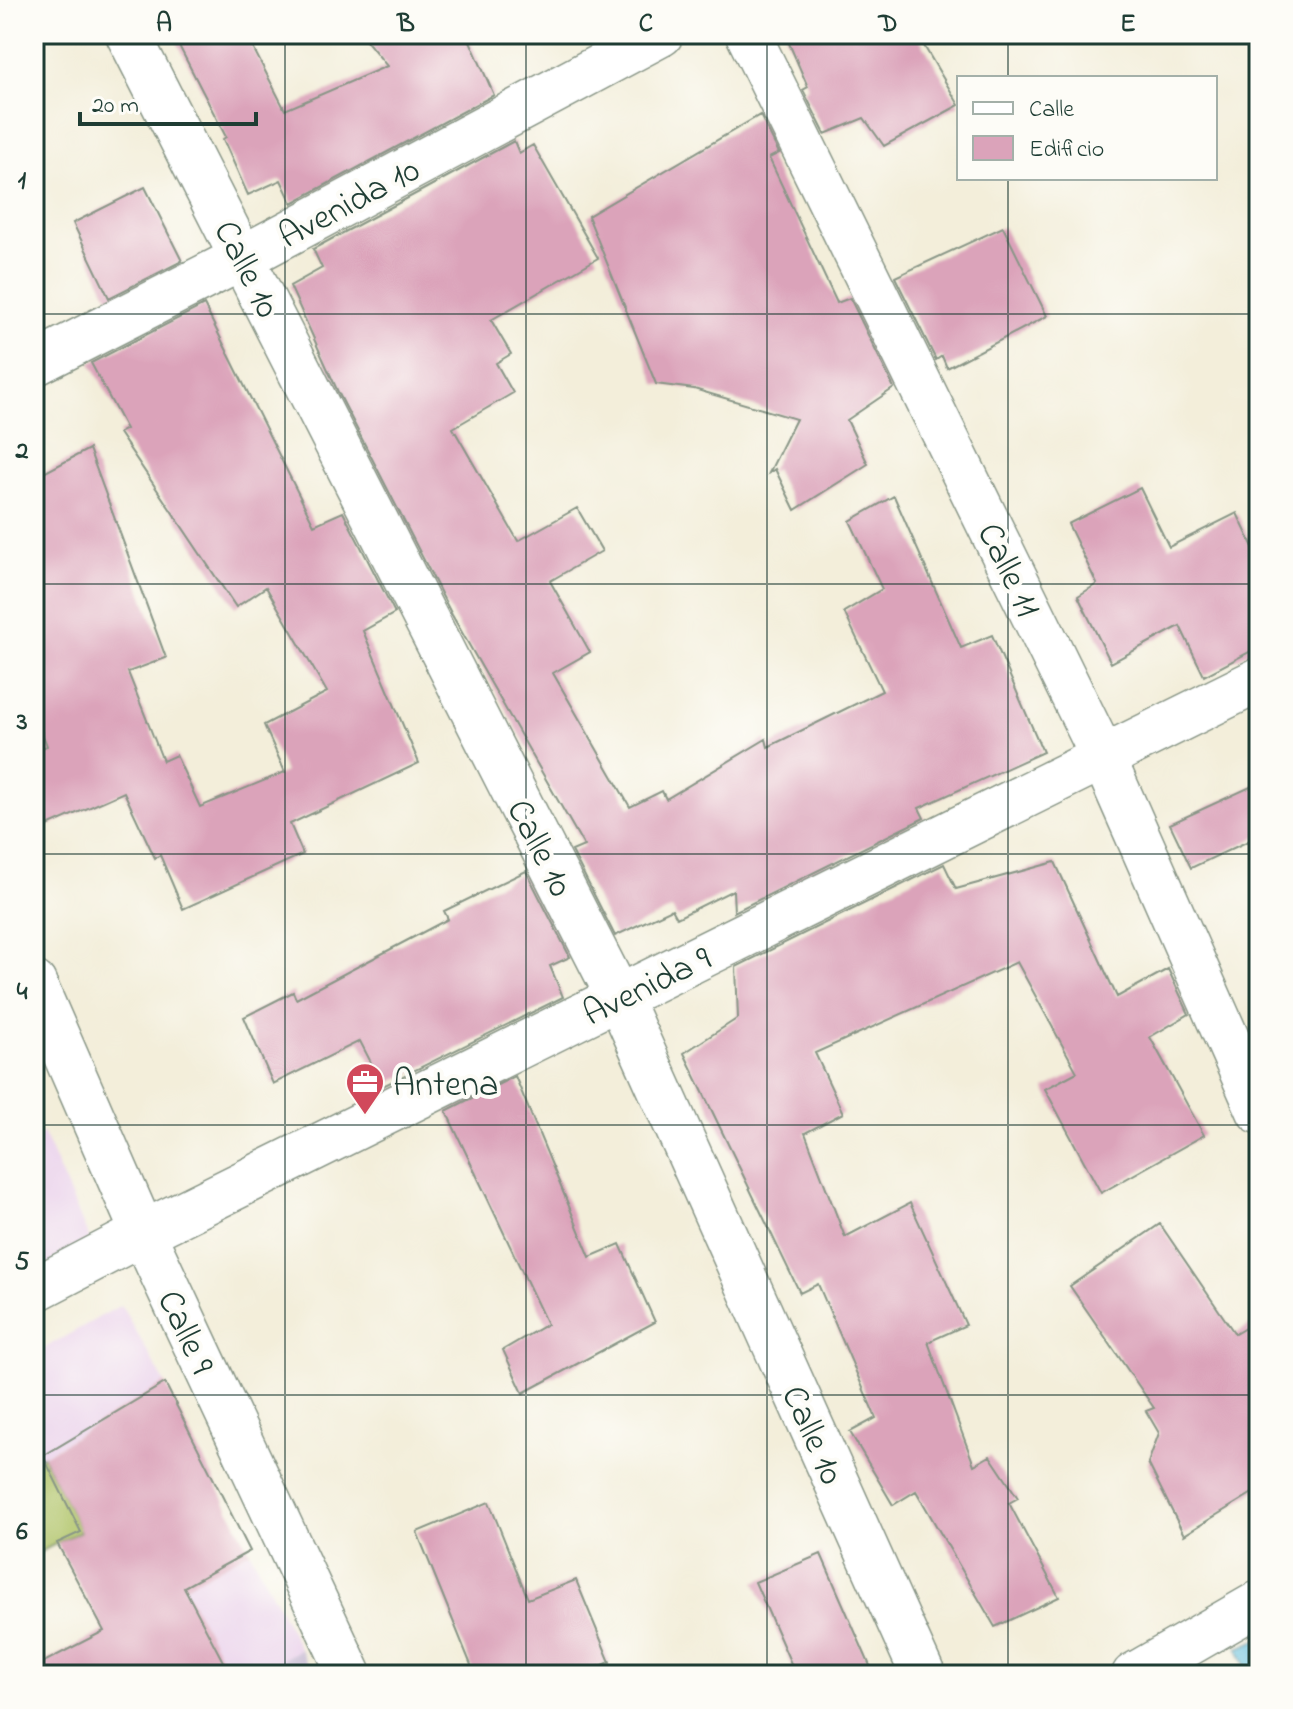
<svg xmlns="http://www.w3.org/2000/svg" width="1293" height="1709" font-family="'Indie Flower',sans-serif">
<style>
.built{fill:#ead1ec}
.industrial{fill:#cabfd6}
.green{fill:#b1c56a;stroke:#68814f;stroke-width:2}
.water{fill:#5ebddc;stroke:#3e7d88;stroke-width:2}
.building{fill:#dba3ba}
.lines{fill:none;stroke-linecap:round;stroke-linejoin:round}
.minor-casing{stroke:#899687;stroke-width:47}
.tertiary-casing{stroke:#899687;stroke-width:47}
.minor{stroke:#fff;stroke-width:44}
.tertiary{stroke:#fff;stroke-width:44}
.grid{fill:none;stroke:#1f3d34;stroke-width:2;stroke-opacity:0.55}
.labels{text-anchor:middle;stroke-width:8;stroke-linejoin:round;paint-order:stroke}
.street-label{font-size:36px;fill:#1f3d34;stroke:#fdfcf7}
.poi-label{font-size:36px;fill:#1f3d34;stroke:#fdfcf7;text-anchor:start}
.neatline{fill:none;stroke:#1f3d34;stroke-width:3}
.grid-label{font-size:26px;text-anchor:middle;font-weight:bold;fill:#1f3d34}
</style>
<rect width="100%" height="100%" fill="#fdfcf7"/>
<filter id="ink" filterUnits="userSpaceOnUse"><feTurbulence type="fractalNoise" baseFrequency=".0125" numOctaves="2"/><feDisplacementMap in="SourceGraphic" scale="16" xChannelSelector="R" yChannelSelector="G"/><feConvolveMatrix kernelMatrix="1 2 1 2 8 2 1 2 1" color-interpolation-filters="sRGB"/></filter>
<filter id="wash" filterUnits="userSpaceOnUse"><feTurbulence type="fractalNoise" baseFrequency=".006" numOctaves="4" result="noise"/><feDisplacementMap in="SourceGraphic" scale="32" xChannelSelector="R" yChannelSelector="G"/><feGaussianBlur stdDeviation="1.8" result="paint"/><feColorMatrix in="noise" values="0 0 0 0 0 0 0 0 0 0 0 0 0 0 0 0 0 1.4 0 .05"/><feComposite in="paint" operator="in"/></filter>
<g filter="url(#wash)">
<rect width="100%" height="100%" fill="#f3eeda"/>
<!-- built -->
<path class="built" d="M43,1133L92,1245L34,1272V1137Z
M121,1305L165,1383L34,1461V1354Z
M250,1551L300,1649L259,1675H230L184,1587Z"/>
<!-- industrial -->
<path class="industrial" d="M300,1649L313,1675H256Z"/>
<!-- green -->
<path class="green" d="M43,1456L81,1531L34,1555V1461Z"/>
<!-- water -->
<path class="water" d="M1259,1639V1675H1249L1238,1648Z"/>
<g id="blocks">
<!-- building -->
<path class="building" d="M173,34H246L285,110L387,66L361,34H467L494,95L292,203L281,180L248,195L223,139L226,137Z
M785,34H917L959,105L884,146L864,118L825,134L803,90L808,87Z
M760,115L779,153L769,158L837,303L850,298L894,388L847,420L868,464L795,510L775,469L769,473L796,419L694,389L656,384L588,216Z
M514,141L519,153L533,145L598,258L491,320L511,354L496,363L513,393L453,428L518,541L577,508L602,551L550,581L590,652L553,673L630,807L662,791L666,799L766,739L768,747L882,691L844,612L882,589L850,521L894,496L961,648L992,635L1043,752L919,808L924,818L734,912L733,890L677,918L672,909L615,936L572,851L584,846L452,615L338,392L290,286L322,268L313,249Z
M145,187L182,261L109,298L73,223Z
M1003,227L1047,316L947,368L942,356L936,360L895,277Z
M204,305L314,525L343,512L395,613L363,631L419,763L290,824L303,854L183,909L160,855L155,858L124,792L34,832V751L47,746L34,711V478L89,449L166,658L128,672L163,761L176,755L200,807L285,772L264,725L327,692L266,587L236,607L119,433L126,429L91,363Z
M1140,488L1169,547L1237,513L1259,560V647L1204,676L1180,626L1111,663L1078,596L1097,584L1068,524Z
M1259,783V836L1191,868L1170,824Z
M1055,862L1117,997L1168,969L1189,1014L1150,1037L1204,1135L1101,1193L1045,1089L1077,1072L1017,962L815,1053L843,1113L805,1133L845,1237L910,1203L966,1325L928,1342L974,1465L990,1456L1018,1498L1009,1503L1059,1597L995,1627L916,1491L893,1505L850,1432L876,1418L818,1284L800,1293L684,1053L738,1018L736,967L944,864L956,889Z
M526,871L570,957L550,966L563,997L383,1086L360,1041L273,1084L244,1017L293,992L296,999L448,919L444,911Z
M515,1076L590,1257L620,1244L655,1322L523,1393L503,1350L547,1324L446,1111Z
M1160,1224L1235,1334L1259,1320V1489L1184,1535L1148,1463L1159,1433L1146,1411L1154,1408L1070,1286Z
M165,1383L250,1551L184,1587L230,1675H34V1667L104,1631L57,1543L81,1532L43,1456Z
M489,1502L528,1599L576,1580L610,1662L579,1675H475L417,1532Z
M821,1554L874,1675H796L755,1582Z"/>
</g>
</g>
<g filter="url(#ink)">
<use href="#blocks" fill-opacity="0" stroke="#899687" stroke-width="2"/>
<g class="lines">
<!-- minor casing -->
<g class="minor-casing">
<path id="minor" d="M128,34L619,998L923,1675
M748,34L1103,757L1259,1111
M34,364L244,257L661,34
M143,1233L1259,680
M1134,1675L1259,1603"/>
</g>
<!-- tertiary casing -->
<g class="tertiary-casing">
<path id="tertiary" d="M34,983L143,1233L350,1675
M34,1290L143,1233"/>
</g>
<!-- minor -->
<use href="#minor" class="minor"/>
<!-- tertiary -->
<use href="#tertiary" class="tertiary"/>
</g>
</g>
<!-- grid -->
<path class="grid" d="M285,34V1675M526,34V1675M767,34V1675M1008,34V78M1008,178V1675M34,314H1259M34,584H1259M34,854H1259M34,1125H1259M34,1395H1259"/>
<!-- icons -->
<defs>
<g id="office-pin" transform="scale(2)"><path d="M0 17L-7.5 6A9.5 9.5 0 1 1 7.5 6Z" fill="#d1495b" stroke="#fdfcf7"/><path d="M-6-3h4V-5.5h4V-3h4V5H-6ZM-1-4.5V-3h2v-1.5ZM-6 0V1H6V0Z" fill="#fff"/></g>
</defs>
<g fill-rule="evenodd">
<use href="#office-pin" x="365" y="1082"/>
</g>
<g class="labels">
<!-- street labels -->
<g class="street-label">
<text transform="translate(348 201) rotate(-28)" y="13">Avenida 10</text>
<text transform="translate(249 268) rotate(63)" y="13">Calle 10</text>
<text transform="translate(1011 569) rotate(64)" y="13">Calle 11</text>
<text transform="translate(542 847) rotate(63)" y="13">Calle 10</text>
<text transform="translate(646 984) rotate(-26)" y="13">Avenida 9</text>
<text transform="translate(188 1331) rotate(65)" y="13">Calle 9</text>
<text transform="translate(815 1434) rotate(66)" y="13">Calle 10</text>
</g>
<!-- poi labels -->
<g class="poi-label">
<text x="393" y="1095">Antena</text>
</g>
</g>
<!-- margin -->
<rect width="1293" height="1709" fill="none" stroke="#fdfcf7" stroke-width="88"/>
<!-- legend -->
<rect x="957" y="76" width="260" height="104" fill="#fdfcf7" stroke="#a4b0a9" stroke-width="2"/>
<rect x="973" y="102" width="40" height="12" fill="#ffffff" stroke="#a4b0a9" stroke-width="2"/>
<text x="1029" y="116" font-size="24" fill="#1f3d34">Calle</text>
<rect x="973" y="136" width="40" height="24" fill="#dba3ba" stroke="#a4b0a9" stroke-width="2"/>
<text x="1029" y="156" font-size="24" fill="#1f3d34">Edificio</text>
<!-- scale -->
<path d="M80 112v12h176v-12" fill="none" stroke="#1f3d34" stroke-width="4"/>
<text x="92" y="112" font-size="24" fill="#1f3d34" stroke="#fdfcf7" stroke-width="6" paint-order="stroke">20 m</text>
<rect x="44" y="44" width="1205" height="1621" class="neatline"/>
<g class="grid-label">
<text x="164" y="31">A</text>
<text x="406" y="31">B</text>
<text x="646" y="31">C</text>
<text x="888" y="31">D</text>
<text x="1128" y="31">E</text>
<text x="22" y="188">1</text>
<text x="22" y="458">2</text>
<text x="22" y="729">3</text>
<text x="22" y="999">4</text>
<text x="22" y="1269">5</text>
<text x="22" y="1539">6</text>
</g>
</svg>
